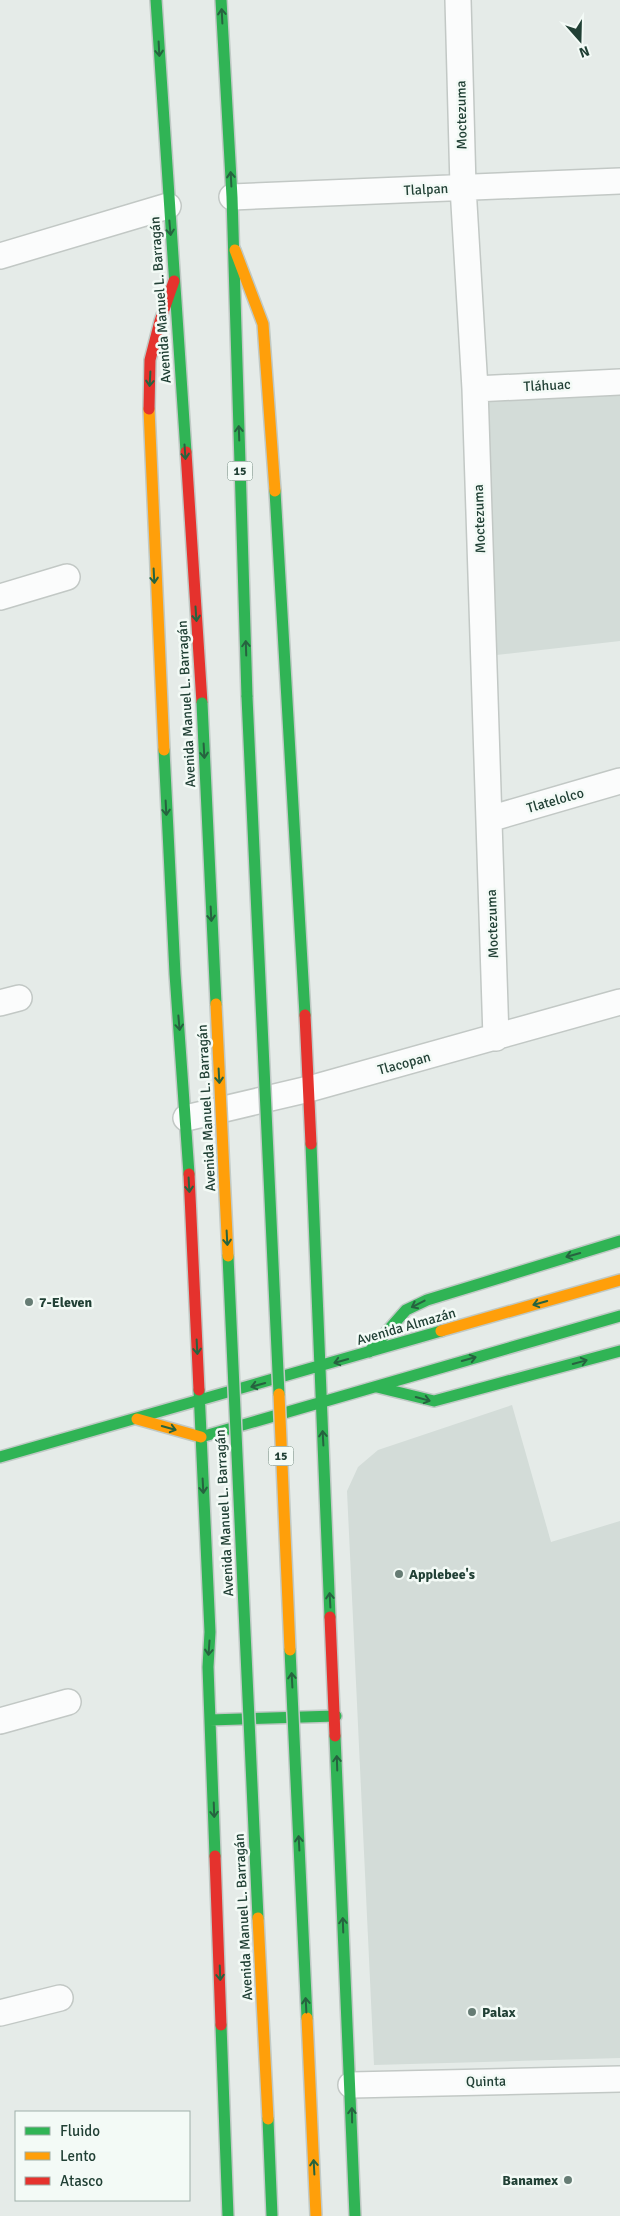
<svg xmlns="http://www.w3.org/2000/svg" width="620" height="2216" font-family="Signika,sans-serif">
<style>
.built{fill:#d3dcd8}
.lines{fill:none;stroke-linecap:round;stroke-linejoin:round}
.street-casing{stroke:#c2c8c5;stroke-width:28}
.fast-casing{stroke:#c0c9c5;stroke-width:14}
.slow-casing{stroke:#c0c9c5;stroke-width:14}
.jam-casing{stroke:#c0c9c5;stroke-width:14}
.street{stroke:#fbfcfc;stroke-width:25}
.fast{stroke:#30b455;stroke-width:11}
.slow{stroke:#ff9f0a;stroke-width:11}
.jam{stroke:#e5322d;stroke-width:11}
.fast-bridge-casing{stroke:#c1cac7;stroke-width:14;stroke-linecap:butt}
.slow-bridge-casing{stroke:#c1cac7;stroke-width:14;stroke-linecap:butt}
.fast-bridge{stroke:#30b455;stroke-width:11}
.slow-bridge{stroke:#ff9f0a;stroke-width:11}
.oneway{stroke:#26633f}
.poi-dot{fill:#667c74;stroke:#f3faf6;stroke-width:2}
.labels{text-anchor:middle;stroke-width:5;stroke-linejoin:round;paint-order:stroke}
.shield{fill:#f3faf6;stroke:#60786f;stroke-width:1}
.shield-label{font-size:12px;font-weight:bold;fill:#214035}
.street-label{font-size:14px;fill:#214035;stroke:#f3faf6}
.poi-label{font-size:14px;font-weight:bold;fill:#214035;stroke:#f3faf6;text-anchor:start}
</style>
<rect width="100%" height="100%" fill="#e5ebe8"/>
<!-- built -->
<path class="built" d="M620,387V641L487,656L482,397Z
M512,1405L551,1542L620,1521V2058L374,2065L347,1491L358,1467L378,1450Z"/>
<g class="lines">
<!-- street casing -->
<g class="street-casing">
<path id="street" d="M458,0L463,187L475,389L496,1038
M232,197L620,181
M0,256L168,206
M475,389L620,382
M0,597L67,577
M489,819L620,781
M0,1003L19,998
M186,1118L309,1089L620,1002
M0,1721L68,1702
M0,2013L60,1998
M351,2085L620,2079"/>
</g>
<!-- fast casing -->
<g class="fast-casing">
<path id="fast" d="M156,0L186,452
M221,0L232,197L247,697
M275,491L305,1015
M164,750L175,974L189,1174
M311,1144L330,1617
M369,1352L406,1310L427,1300L620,1241
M377,1387L434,1401L620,1351
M199,1390L210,1632L208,1667L215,1856
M201,1437L620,1316
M0,1457L441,1331
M210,1720L336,1716
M335,1736L355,2216
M221,2025L228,2216"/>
</g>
<!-- slow casing -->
<g class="slow-casing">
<path id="slow" d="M235,250L263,324L275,491
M149,409L164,750
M441,1331L620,1280
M137,1419L201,1437"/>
</g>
<!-- jam casing -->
<g class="jam-casing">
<path id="jam" d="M149,409L150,360L160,321L174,281
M186,452L202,703
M305,1015L311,1144
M189,1174L199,1390
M330,1617L335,1736
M215,1856L221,2025"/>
</g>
<!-- street -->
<use href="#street" class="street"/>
<!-- fast -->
<use href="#fast" class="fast"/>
<!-- slow -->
<use href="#slow" class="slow"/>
<!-- jam -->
<use href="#jam" class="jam"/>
<!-- fast-bridge casing -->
<g class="fast-bridge-casing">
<path id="fast-bridge" d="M247,697L279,1394
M202,703L216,1004
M228,1256L258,1918
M290,1650L307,2018
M268,2119L272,2216"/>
</g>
<!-- slow-bridge casing -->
<g class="slow-bridge-casing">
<path id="slow-bridge" d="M216,1004L228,1256
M279,1394L290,1650
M258,1918L268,2119
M307,2018L316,2216"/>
</g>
<!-- fast-bridge -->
<use href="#fast-bridge" class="fast-bridge"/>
<!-- slow-bridge -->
<use href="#slow-bridge" class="slow-bridge"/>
</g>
<!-- one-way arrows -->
<defs><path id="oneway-shaft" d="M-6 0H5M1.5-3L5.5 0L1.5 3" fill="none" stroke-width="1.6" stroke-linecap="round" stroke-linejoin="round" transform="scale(1.25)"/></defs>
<g class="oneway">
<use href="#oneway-shaft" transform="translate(222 16) rotate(-93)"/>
<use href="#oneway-shaft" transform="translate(159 49) rotate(87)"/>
<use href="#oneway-shaft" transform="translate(231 179) rotate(-93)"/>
<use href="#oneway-shaft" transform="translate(170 228) rotate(85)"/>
<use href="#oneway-shaft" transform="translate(150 379) rotate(93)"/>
<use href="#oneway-shaft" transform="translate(239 433) rotate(-92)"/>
<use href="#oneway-shaft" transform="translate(185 452) rotate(86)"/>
<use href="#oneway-shaft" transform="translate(154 576) rotate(87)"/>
<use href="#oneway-shaft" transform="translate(196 614) rotate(86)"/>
<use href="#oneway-shaft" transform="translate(246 648) rotate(-92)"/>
<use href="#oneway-shaft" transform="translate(204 751) rotate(87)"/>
<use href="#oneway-shaft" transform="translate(166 808) rotate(87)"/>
<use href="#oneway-shaft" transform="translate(211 914) rotate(87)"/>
<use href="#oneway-shaft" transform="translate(179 1023) rotate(85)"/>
<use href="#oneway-shaft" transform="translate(219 1076) rotate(87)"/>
<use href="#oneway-shaft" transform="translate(189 1185) rotate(87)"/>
<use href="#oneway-shaft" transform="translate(227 1238) rotate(87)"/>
<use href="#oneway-shaft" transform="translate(573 1255) rotate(164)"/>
<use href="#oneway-shaft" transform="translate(540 1303) rotate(164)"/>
<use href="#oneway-shaft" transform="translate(418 1304) rotate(153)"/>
<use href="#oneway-shaft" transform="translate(197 1347) rotate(87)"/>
<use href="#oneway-shaft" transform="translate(469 1359) rotate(-16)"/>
<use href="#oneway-shaft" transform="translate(341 1361) rotate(164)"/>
<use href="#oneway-shaft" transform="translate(580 1362) rotate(-15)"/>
<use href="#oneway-shaft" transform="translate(258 1385) rotate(164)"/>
<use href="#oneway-shaft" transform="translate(423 1399) rotate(15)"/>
<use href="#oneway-shaft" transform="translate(169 1428) rotate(16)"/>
<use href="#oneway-shaft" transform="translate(323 1438) rotate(-93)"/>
<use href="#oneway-shaft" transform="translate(203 1486) rotate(87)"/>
<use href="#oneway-shaft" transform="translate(330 1600) rotate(-93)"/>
<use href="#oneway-shaft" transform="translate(209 1648) rotate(94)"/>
<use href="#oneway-shaft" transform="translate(292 1680) rotate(-93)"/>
<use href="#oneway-shaft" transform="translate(337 1763) rotate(-92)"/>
<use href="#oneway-shaft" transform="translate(214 1810) rotate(88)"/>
<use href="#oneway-shaft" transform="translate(299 1843) rotate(-93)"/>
<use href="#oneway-shaft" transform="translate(343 1925) rotate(-92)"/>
<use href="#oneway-shaft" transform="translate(220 1973) rotate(88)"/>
<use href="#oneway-shaft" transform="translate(306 2005) rotate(-93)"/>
<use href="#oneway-shaft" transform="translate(352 2115) rotate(-91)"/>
<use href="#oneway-shaft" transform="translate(314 2167) rotate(-93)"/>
</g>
<!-- markers -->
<g class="poi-dot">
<circle cx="29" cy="1302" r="5"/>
<circle cx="399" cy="1574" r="5"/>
<circle cx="472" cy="2012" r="5"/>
<circle cx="568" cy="2180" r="5"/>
</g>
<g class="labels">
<!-- shield labels -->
<g class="shield">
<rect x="227.5" y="461.5" width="25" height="19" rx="4"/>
<rect x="268.5" y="1446.5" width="25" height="19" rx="4"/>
</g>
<g class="shield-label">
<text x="240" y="475">15</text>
<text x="281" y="1460">15</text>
</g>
<!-- street labels -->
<g class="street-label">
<text transform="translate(461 115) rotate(-91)" y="5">Moctezuma</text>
<text transform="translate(426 189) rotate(-3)" y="5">Tlalpan</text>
<text transform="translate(160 300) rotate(-94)" y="5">Avenida Manuel L. Barragán</text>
<text transform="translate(547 385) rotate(-3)" y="5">Tláhuac</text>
<text transform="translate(479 519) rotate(-92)" y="5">Moctezuma</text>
<text transform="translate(186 704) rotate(-93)" y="5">Avenida Manuel L. Barragán</text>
<text transform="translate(555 800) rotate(-16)" y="5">Tlatelolco</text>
<text transform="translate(492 924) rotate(-92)" y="5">Moctezuma</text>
<text transform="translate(404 1063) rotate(-15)" y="5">Tlacopan</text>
<text transform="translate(206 1108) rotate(-93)" y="5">Avenida Manuel L. Barragán</text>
<text transform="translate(406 1326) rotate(-16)" y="5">Avenida Almazán</text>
<text transform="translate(224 1513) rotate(-93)" y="5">Avenida Manuel L. Barragán</text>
<text transform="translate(243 1917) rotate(-93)" y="5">Avenida Manuel L. Barragán</text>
<text transform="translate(486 2081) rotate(-1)" y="5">Quinta</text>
</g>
<!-- poi labels -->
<g class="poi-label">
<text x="39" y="1307">7-Eleven</text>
<text x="409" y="1579">Applebee's</text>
<text x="482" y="2017">Palax</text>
<text x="558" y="2185" text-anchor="end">Banamex</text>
</g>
</g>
<!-- legend -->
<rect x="15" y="2111" width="175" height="90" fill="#f3faf6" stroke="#9fb0a9"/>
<rect x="25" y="2127" width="25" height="8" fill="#30b455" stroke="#9fb0a9"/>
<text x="60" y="2136" font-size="15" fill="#214035">Fluido</text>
<rect x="25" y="2152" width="25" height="8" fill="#ff9f0a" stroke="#9fb0a9"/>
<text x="60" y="2161" font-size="15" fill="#214035">Lento</text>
<rect x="25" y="2177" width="25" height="8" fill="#e5322d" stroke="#9fb0a9"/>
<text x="60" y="2186" font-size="15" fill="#214035">Atasco</text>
<!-- north arrow -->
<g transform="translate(580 40) rotate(160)" stroke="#f3faf6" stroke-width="4" paint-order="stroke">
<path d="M0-4L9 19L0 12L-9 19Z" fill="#214035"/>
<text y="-8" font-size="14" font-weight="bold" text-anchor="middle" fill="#214035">N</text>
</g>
</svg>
